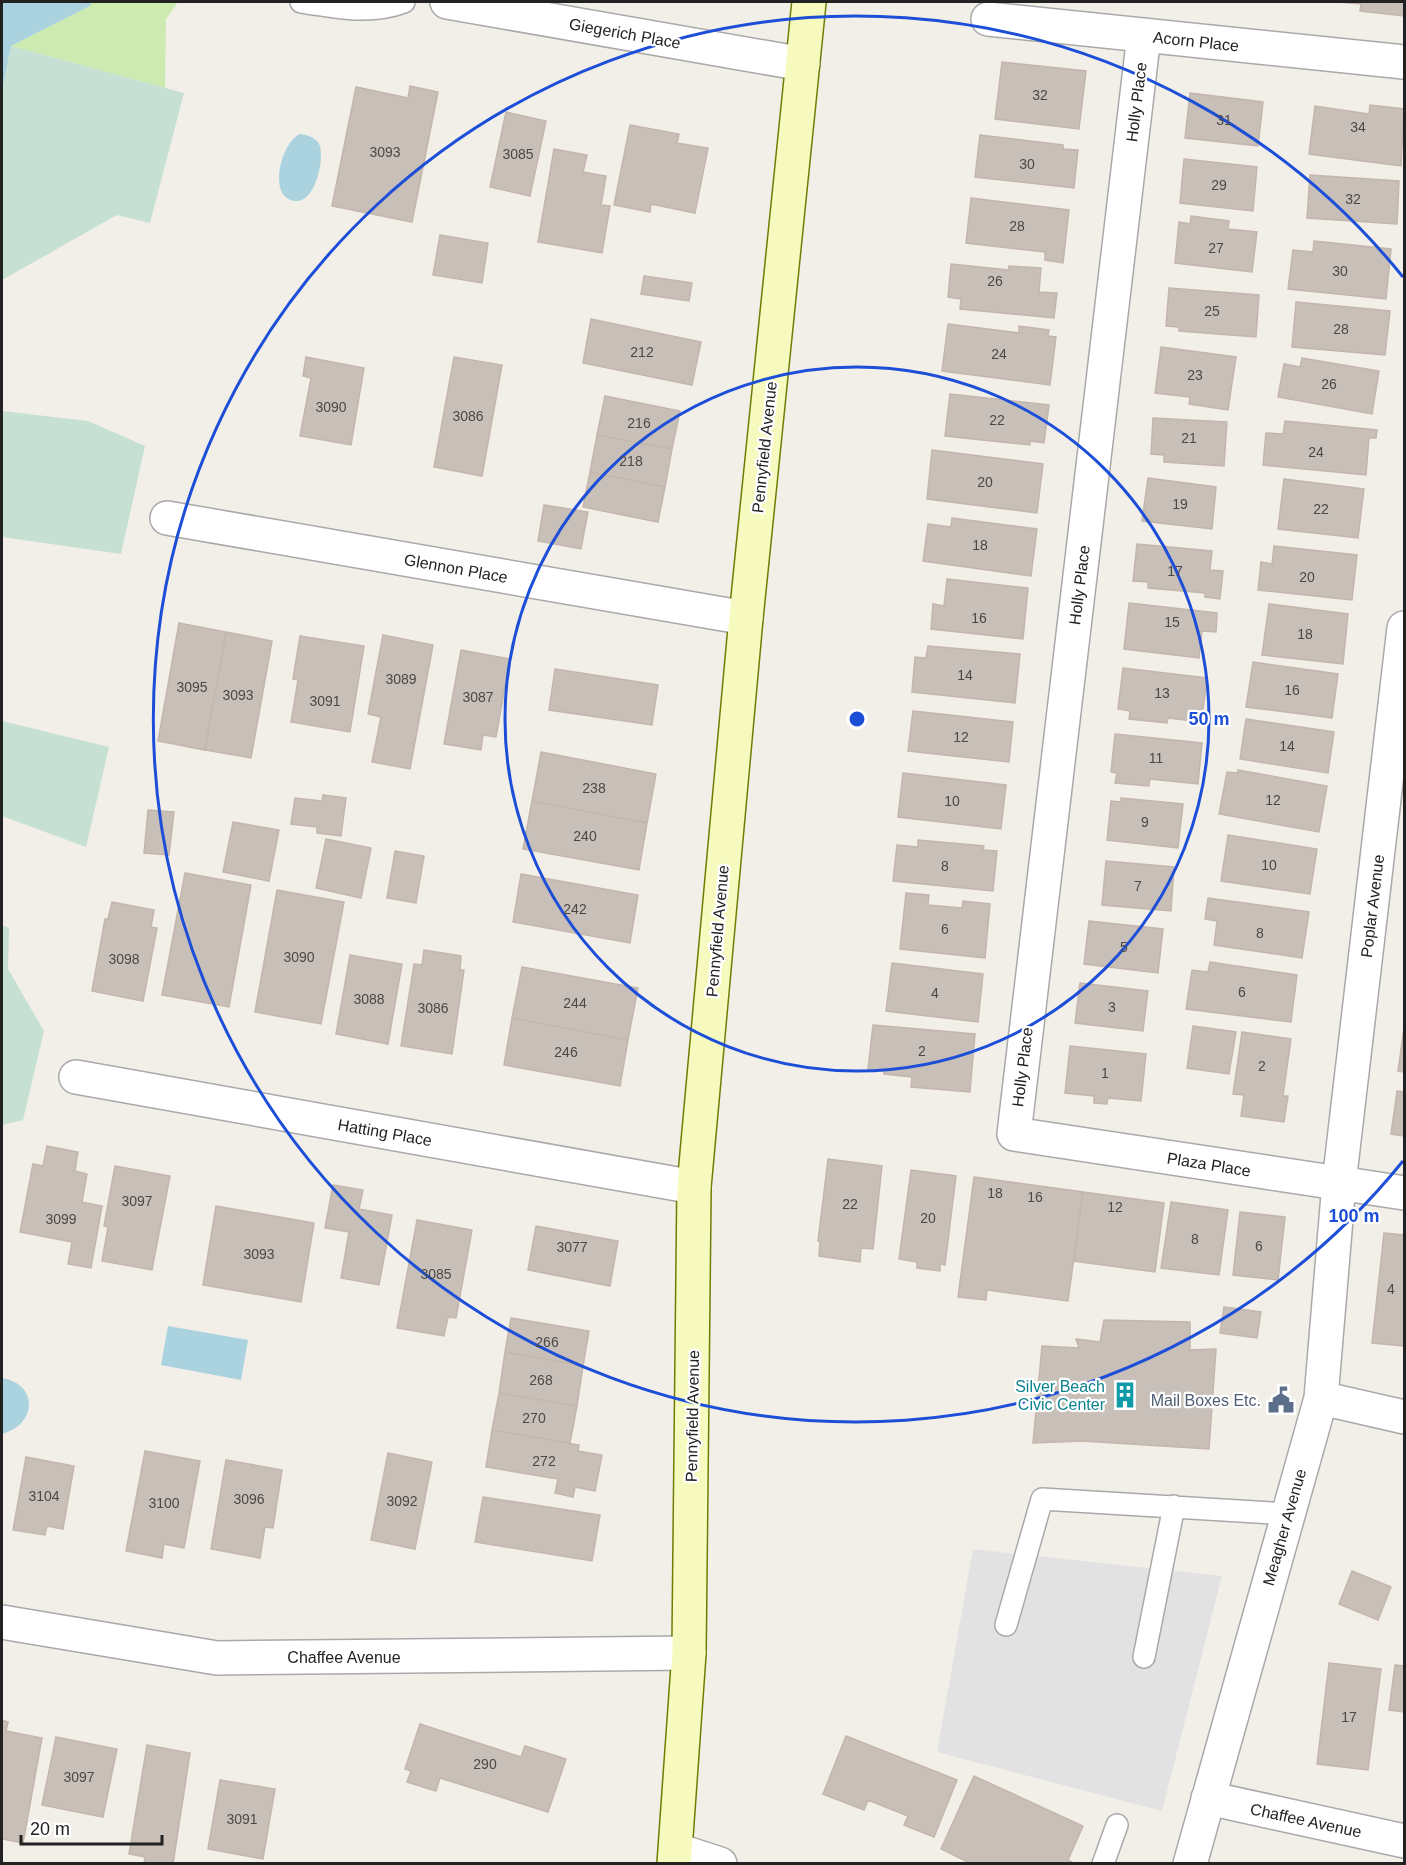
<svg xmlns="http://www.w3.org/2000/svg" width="1406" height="1865" font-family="Arial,sans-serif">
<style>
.grass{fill:#cdebb0}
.wetland{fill:#c6e0d4}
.parking{fill:#e2e2e2}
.water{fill:#aad3df}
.building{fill:#c7bfb8;stroke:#c4b6ab;stroke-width:1.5}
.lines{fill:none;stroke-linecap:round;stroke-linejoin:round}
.lane-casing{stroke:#a9a9a9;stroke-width:24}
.street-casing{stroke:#a9a9a9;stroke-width:36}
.secondary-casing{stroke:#707d05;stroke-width:36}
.lane{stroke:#fff;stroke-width:21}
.street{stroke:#fff;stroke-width:33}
.secondary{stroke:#f7fabf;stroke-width:33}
.ring{fill:none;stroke:#1d4ed8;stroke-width:3}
.labels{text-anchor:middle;stroke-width:4.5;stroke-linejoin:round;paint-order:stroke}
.number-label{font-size:14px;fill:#4b4948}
.street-label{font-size:16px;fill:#222;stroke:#fff}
.culture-label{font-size:16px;fill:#0d838f;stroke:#fff;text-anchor:end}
.service-label{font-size:16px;fill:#4e5e75;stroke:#fff;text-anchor:end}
.centre{fill:#1d4ed8;stroke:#fff;stroke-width:3}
.ring-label{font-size:18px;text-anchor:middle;font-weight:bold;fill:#1d4ed8;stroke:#fff;stroke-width:4.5;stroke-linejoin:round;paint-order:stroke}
</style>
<rect width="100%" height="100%" fill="#f2efe9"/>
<!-- grass -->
<path class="grass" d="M92,2H178L166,19L165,88L11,46L90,6Z"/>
<!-- wetland -->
<path class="wetland" d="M11,46L184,93L150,223L117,215L2,280V92Z
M2,411L88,421L145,446L121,554L2,537Z
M2,721L109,747L86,847L2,816Z
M2,925L9,928L8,969L44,1031L23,1120L2,1125Z"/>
<!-- parking -->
<path class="parking" d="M973,1549L1222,1576L1162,1811L937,1752Z"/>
<!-- water -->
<path class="water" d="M2,2H92L90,6L11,46L2,92Z
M300,134C307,135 315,137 319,144C326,157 314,215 287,198C270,187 283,141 300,134Z
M168,1326L248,1340L241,1380L161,1365Z
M2,1378C39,1384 37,1425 2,1434Z"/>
<!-- building -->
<path class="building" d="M1338,2H1404V16L1360,11L1361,4Z
M1002,62L1086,71L1079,129L995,119Z
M410,86L438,92L412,222L332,206L356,87L408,98Z
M1190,93L1263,102L1258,146L1185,138Z
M1370,105L1404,109L1401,166L1309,154L1315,106L1369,114Z
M506,112L546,121L530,196L490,187Z
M630,125L679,134L677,143L708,148L695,213L651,204L650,212L614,205Z
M980,135L1063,145V149L1078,150L1074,188L975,177Z
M554,149L587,155L583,172L606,176L601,205L610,206L602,253L538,242Z
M1184,159L1257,167L1253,211L1180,203Z
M1310,175L1399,181L1397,224L1307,218Z
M971,198L1069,210L1063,263L1045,260V252L966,243Z
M1191,216L1229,221L1228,229L1257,232L1252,272L1175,263L1179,222L1190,224Z
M440,235L488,243L482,283L433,275Z
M1314,241L1391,249L1386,299L1288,289L1293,250L1313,252Z
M951,264L1009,270V266L1041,268L1039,292L1057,293L1054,318L960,309L961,299L948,297Z
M644,276L692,283L689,301L641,294Z
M1169,288L1259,295L1256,337L1179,331V327L1166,326Z
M1296,302L1390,311L1385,355L1292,347Z
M591,319L701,342L692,385L583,363Z
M948,324L1019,333V326L1049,330L1048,336L1056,337L1050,385L942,371Z
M1161,347L1236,357L1228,410L1189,404L1190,397L1155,393Z
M306,357L364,368L351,445L300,436L311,378L303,376Z
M454,357L502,365L482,476L434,467Z
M1302,358L1379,371L1372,414L1278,397L1284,364L1300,367Z
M950,394L1049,405L1044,443L1030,441V445L945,436Z
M605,396L680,411L672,449L597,435Z
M1153,418L1227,422L1224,466L1164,462V455L1151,454Z
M1285,421L1377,430L1376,438H1369L1366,475L1263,465L1266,433L1283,434Z
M597,435L672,449L665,487L590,472Z
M932,450L1043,464L1037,513L927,499Z
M590,472L665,487L658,522L583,507Z
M1148,478L1216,487L1212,529L1142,521Z
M1284,479L1364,489L1358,538L1278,529Z
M544,505L588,512L581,549L538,541Z
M952,518L1037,529L1031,576L923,561L928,524L951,527Z
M1137,544L1212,551L1210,570L1223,571L1220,599L1205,597V593L1148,588V582L1133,581Z
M1274,546L1357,555L1352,600L1258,590L1261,562L1272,564Z
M947,579L1028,588L1023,639L931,629L933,604L944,606Z
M1129,603L1217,613L1216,632L1202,631L1199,658L1124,649Z
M1269,604L1348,614L1343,664L1262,655Z
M179,623L226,632L205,750L158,741Z
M226,632L272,641L251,758L205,750Z
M383,635L433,645L410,769L372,762L381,717L368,714Z
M300,636L364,646L350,732L291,722L298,680L293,679Z
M928,646L1020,654L1015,703L912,692L915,657L926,658Z
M461,650L510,659L496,737L483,735L481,750L444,744Z
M1253,662L1338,674L1332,718L1246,707Z
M1123,668L1207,678L1203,710L1194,709L1193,721L1168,718L1167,723L1129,719L1130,711L1118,709Z
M555,669L658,685L652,725L549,710Z
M913,711L1013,722L1009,762L908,751Z
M1246,719L1334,732L1328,773L1240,759Z
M1115,734L1202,743L1198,784L1150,779L1149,786L1115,783L1117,773L1111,772Z
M541,752L656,774L647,823L532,801Z
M1238,770L1327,786L1319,832L1219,814L1227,772L1238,773Z
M903,773L1006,785L1001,829L898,817Z
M323,795L346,798L341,836L317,833V827L291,824L295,798L322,801Z
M1121,798L1183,804L1178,848L1107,840L1111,801L1121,802Z
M532,801L647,823L639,870L523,849Z
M148,810L174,812L169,855L144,853Z
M233,822L279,830L269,881L223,872Z
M1228,835L1317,849L1310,894L1221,881Z
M326,839L371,848L361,898L316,888Z
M918,840L984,846L983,850L997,851L993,891L893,881L897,845L918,847Z
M395,851L424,856L416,903L387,898Z
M1106,861L1174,867L1171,911L1102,905Z
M185,873L251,885L229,1007L162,995Z
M521,874L638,895L630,943L513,922Z
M277,890L344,902L321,1024L255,1012Z
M906,893L929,895L928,905L962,908L963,901L990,904L985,958L900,949Z
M1208,898L1309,912L1302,958L1214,945L1217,921L1205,919Z
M112,902L154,910L151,927L157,928L143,1001L92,991L105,919H108Z
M1089,921L1163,929L1158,973L1084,964Z
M424,950L461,956L460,970H464L452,1054L401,1046L414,964L422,965Z
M350,955L402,964L388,1044L336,1034Z
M1210,962L1297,975L1291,1022L1186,1009L1192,970L1208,972Z
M892,963L983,974L978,1022L886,1011Z
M522,967L638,988L628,1040L512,1018Z
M1080,983L1148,991L1143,1031L1075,1023Z
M512,1018L628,1040L620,1086L504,1065Z
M873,1025L975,1034L970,1092L911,1087L912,1077L884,1074V1071L868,1069Z
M1193,1026L1236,1032L1229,1074L1187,1068Z
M1404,1028V1072L1398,1071Z
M1242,1032L1291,1039L1283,1096H1288L1284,1122L1241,1116L1244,1095L1233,1094Z
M1070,1046L1146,1054L1141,1101L1108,1098L1107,1104L1094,1103V1096L1065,1093Z
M1397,1091L1404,1092V1136L1391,1134Z
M47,1146L78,1152L75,1171L87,1174L82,1202L102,1206L91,1268L68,1264L72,1242L20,1232L33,1164L43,1166Z
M828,1159L882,1166L873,1249L861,1248L860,1262L819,1256L820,1242L818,1241Z
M115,1166L170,1176L152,1270L102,1261L108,1227L104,1226Z
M911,1170L956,1176L945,1265L940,1264V1271L917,1268V1262L899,1259Z
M974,1177L1083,1192L1068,1301L987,1290L986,1300L958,1297Z
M333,1185L363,1190L359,1209L392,1215L379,1285L341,1278L349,1232L325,1228Z
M1083,1192L1164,1203L1155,1272L1074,1261Z
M1171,1202L1228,1210L1219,1275L1161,1268Z
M216,1206L314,1223L301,1302L203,1285Z
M1240,1212L1285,1217L1278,1280L1233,1275Z
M417,1220L472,1230L456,1318L448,1317L444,1336L397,1328Z
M536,1226L618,1241L610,1286L528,1270Z
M1384,1233L1404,1235V1346L1372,1343Z
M1224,1307L1261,1312L1257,1338L1220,1333Z
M511,1318L589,1331L583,1366L505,1352Z
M1104,1320L1190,1322V1350L1216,1349L1209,1449L1082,1441L1033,1443L1042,1346L1079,1348L1076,1339L1100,1342Z
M505,1352L583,1366L577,1406L499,1393Z
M499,1393L577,1406L570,1443L492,1430Z
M492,1430L579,1445L578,1451L602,1455L595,1491L575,1487L573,1497L555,1493L558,1479L486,1467Z
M145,1451L200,1461L184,1548L164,1544L162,1558L126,1551Z
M388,1453L432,1462L415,1549L371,1540Z
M26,1457L74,1466L63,1529L47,1526L45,1535L13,1530Z
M226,1460L282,1470L273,1528L265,1527L260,1558L211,1549Z
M483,1497L600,1515L592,1561L475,1542Z
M1352,1571L1391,1587L1378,1620L1339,1604Z
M1329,1663L1381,1669L1368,1770L1317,1764Z
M1395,1665L1404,1666V1712L1389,1710Z
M2,1720L8,1722L6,1731L42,1738L23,1843L2,1839Z
M420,1724L521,1757L525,1746L566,1759L548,1812L440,1778L436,1791L407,1782L411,1771L405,1769Z
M846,1736L957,1780L934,1837L904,1825L908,1816L868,1800L864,1810L823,1794Z
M56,1737L117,1749L103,1817L42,1805Z
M147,1745L190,1753L173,1864H144L145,1857L129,1854Z
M974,1776L1083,1826L1068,1860L1075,1864H972L941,1849Z
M220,1780L275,1789L263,1859L208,1849Z"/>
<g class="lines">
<!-- lane casing -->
<g class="lane-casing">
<path id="lane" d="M301,2C336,7 370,15 404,2
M1006,1625L1042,1499L1288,1514
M1144,1657L1174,1506
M1103,1864L1117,1825"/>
</g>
<!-- street casing -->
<g class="street-casing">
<path id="street" d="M447,2L803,64
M988,19L1404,62
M1144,35L1014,1134L1404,1193
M167,518L746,618
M76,1077L694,1187
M1321,1398L1404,1417
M2,1622L217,1658L689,1653
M1208,1798L1404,1841
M677,1850L720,1864
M1190,1864L1321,1398L1339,1183L1404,628"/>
</g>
<!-- secondary casing -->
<g class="secondary-casing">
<path id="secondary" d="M674,1864L689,1653L694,1187L746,618L809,2"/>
</g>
<!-- lane -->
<use href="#lane" class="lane"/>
<!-- street -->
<use href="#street" class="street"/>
<!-- secondary -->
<use href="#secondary" class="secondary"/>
</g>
<!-- distance rings -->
<g class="ring">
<circle cx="857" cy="719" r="352"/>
<path d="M1403 1161A703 703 0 1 1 1403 277"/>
</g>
<!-- icons -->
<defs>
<g id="building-bare" transform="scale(2.07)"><path d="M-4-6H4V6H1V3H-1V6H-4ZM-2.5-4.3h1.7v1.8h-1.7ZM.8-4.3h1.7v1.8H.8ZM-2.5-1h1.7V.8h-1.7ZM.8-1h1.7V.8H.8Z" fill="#0f9aa8" stroke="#fff" stroke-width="2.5" paint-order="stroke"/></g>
<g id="civic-bare" transform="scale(2.07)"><path d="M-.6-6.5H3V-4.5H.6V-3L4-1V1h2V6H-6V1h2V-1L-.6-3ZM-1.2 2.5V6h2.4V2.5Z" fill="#5c6f8a" stroke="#fff" stroke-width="2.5" paint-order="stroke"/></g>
</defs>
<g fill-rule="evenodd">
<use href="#building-bare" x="1125" y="1395"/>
<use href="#civic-bare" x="1281" y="1400"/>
</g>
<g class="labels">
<!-- number labels -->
<g class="number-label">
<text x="1040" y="100">32</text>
<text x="1224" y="125">31</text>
<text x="1358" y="132">34</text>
<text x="385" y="157">3093</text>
<text x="518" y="159">3085</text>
<text x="1027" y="169">30</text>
<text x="1219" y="190">29</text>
<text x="1353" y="204">32</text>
<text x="1017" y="231">28</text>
<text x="1216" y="253">27</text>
<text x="1340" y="276">30</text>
<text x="995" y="286">26</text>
<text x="1212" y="316">25</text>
<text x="1341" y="334">28</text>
<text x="642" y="357">212</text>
<text x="999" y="359">24</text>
<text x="1195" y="380">23</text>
<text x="1329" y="389">26</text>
<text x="331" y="412">3090</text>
<text x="468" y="421">3086</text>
<text x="997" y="425">22</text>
<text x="639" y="428">216</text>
<text x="1189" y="443">21</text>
<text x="1316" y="457">24</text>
<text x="631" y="466">218</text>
<text x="985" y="487">20</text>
<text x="1180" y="509">19</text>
<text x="1321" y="514">22</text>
<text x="980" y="550">18</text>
<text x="1175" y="576">17</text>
<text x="1307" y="582">20</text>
<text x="979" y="623">16</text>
<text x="1172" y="627">15</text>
<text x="1305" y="639">18</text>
<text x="965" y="680">14</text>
<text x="401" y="684">3089</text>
<text x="192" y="692">3095</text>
<text x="1292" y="695">16</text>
<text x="1162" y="698">13</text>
<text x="238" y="700">3093</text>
<text x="478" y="702">3087</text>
<text x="325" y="706">3091</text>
<text x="961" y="742">12</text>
<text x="1287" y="751">14</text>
<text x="1156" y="763">11</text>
<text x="594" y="793">238</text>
<text x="1273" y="805">12</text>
<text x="952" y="806">10</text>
<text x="1145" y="827">9</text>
<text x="585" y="841">240</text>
<text x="1269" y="870">10</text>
<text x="945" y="871">8</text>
<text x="1138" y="891">7</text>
<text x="575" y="914">242</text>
<text x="945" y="934">6</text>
<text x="1260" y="938">8</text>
<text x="1124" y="952">5</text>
<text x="299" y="962">3090</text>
<text x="124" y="964">3098</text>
<text x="1242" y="997">6</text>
<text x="935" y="998">4</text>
<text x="369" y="1004">3088</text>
<text x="575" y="1008">244</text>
<text x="1112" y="1012">3</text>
<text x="433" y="1013">3086</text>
<text x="922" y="1056">2</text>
<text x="566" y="1057">246</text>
<text x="1262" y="1071">2</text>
<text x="1105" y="1078">1</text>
<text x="995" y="1198">18</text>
<text x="1035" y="1202">16</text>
<text x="137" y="1206">3097</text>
<text x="850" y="1209">22</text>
<text x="1115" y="1212">12</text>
<text x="928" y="1223">20</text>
<text x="61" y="1224">3099</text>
<text x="1195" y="1244">8</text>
<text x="1259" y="1251">6</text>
<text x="572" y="1252">3077</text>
<text x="259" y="1259">3093</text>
<text x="436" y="1279">3085</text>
<text x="1391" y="1294">4</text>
<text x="547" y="1347">266</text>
<text x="541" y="1385">268</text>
<text x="534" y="1423">270</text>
<text x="544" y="1466">272</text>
<text x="44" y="1501">3104</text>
<text x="249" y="1504">3096</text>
<text x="402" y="1506">3092</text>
<text x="164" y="1508">3100</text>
<text x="1349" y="1722">17</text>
<text x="485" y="1769">290</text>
<text x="79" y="1782">3097</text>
<text x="242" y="1824">3091</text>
</g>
<!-- street labels -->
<g class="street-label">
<text transform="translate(625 33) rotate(10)" y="6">Giegerich Place</text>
<text transform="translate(1196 41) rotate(6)" y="6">Acorn Place</text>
<text transform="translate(1136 102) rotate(-83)" y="6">Holly Place</text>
<text transform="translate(764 447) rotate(-84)" y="6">Pennyfield Avenue</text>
<text transform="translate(456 568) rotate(10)" y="6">Glennon Place</text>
<text transform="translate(1079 585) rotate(-83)" y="6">Holly Place</text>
<text transform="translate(1372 906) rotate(-83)" y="6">Poplar Avenue</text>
<text transform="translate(717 931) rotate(-85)" y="6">Pennyfield Avenue</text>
<text transform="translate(1022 1067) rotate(-83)" y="6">Holly Place</text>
<text transform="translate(385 1132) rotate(10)" y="6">Hatting Place</text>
<text transform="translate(1209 1164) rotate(9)" y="6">Plaza Place</text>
<text transform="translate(692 1416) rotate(-89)" y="6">Pennyfield Avenue</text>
<text transform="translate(1284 1527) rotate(-74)" y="6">Meagher Avenue</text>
<text x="344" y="1663">Chaffee Avenue</text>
<text transform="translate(1306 1820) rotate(12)" y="6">Chaffee Avenue</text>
</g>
<!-- culture labels -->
<g class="culture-label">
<text x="1105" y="1392">Silver Beach<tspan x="1105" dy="18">Civic Center</tspan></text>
</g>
<!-- service labels -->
<g class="service-label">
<text x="1261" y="1406">Mail Boxes Etc.</text>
</g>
</g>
<circle cx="857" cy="719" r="9" class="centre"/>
<g class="ring-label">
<text x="1209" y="725">50 m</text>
<text x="1354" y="1222">100 m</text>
</g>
<!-- border -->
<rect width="1406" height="1865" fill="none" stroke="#222222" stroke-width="6"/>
<!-- scale -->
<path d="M21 1835v9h141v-9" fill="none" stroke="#222222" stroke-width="3"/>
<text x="30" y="1835" font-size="18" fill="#222222" stroke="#ffffff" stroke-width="4.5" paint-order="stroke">20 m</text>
</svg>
